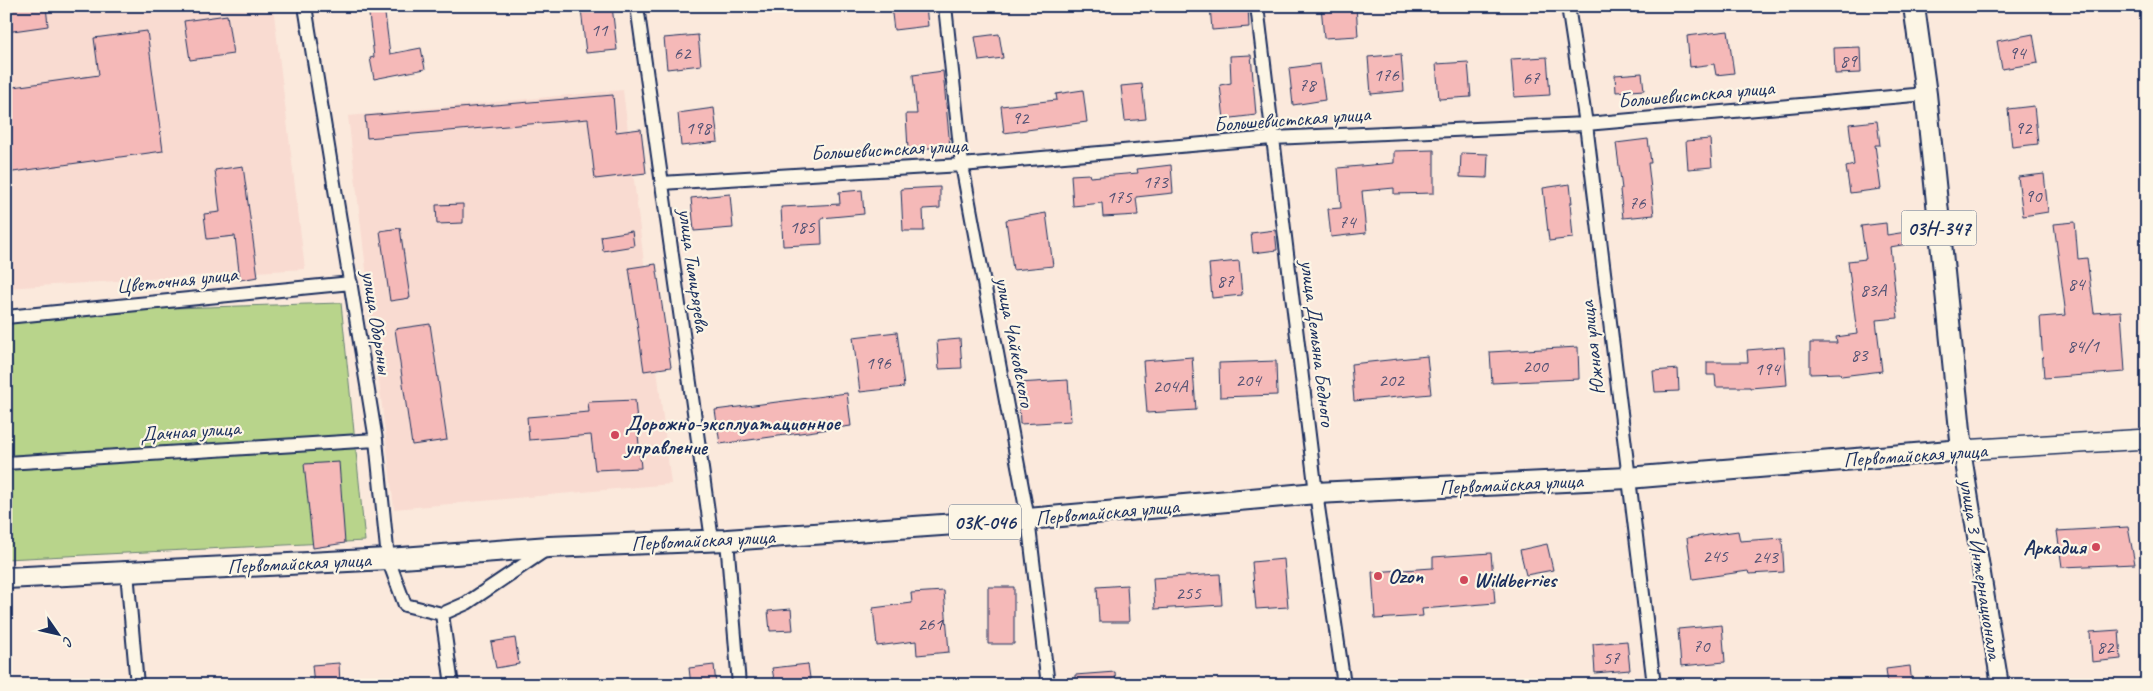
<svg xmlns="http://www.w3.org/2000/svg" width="2153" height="691" font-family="Caveat,sans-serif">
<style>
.built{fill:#f9dbd1}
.green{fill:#b8d48b;stroke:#6a8274}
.building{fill:#f5b9b8;stroke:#1b2f5e}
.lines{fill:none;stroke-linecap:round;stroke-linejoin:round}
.minor-casing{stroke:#1b2f5e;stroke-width:16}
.tertiary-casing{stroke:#1b2f5e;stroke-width:20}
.secondary-casing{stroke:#1b2f5e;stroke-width:22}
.primary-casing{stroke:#1b2f5e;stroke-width:24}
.minor{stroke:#fcf5e5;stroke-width:12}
.tertiary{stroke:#fcf5e5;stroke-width:16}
.secondary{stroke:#fcf5e5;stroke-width:19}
.primary{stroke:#fcf5e5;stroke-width:20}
.poi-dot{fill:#d1495b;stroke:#fcf5e5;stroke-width:2}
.labels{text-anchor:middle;stroke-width:4.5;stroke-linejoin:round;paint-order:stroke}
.number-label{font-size:19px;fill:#525274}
.shield{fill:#fcf5e5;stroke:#5e6a86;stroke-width:1}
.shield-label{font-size:20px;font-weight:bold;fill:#1b2f5e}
.street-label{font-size:21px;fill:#1b2f5e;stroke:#fcf5e5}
.poi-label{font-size:21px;font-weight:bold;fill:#1b2f5e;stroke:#fcf5e5;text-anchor:start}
</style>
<rect width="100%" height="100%" fill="#fbe9dc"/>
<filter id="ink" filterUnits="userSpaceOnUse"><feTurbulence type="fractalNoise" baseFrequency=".02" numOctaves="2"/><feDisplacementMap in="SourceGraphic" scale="10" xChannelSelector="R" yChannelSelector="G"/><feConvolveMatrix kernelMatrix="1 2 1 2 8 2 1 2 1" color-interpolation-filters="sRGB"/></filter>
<g filter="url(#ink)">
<!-- built -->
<path class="built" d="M6,6H273L305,269L6,288Z
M623,90L671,484L394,509L348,116Z"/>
<!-- green -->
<path class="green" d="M341,303L365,541L6,559V313Z"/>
<!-- building -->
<path class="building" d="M6,6H46L48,26L6,32Z
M368,6H384L390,54L421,48L425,69L374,79L370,58L374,57Z
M612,6L617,50L586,53L581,9Z
M891,6H926L928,26L894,30Z
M1210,6H1248L1249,27L1212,30Z
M1321,6H1356L1358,36L1324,38Z
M227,15L233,54L190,60L184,21Z
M147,31L163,151L6,173V88L99,75L94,38Z
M1728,31L1734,73L1716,75L1714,64L1690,67L1687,36Z
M999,34L1003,58L979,61L975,37Z
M2033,34L2038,63L2002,69L1997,41Z
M698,35L701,65L667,69L664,38Z
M1860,47L1861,73L1835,74L1834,48Z
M1401,54L1404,91L1371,94L1368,57Z
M1251,55L1256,115L1224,119L1220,85L1231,83L1230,56Z
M1547,57L1550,95L1514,97L1511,59Z
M1468,62L1471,97L1439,99L1436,64Z
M1320,64L1325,100L1293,105L1289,68Z
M943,71L950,147L908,149L906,114H917L913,75Z
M1642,73L1644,90L1616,92L1615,75Z
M1142,84L1146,119L1125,121L1121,86Z
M1083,90L1087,122L1004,133L1001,106L1057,100L1056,94Z
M613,95L616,132L641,129L646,173L595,179L588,119L367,138L365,116Z
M2034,106L2038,144L2012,147L2008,109Z
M714,108L718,142L681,146L678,113Z
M1877,121L1880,145H1875L1881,189L1850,193L1846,167L1854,165L1849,124Z
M1648,139L1651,163H1648L1654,215L1623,218L1620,190L1622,189L1616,143Z
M1710,139L1712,167L1688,169L1686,141Z
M1434,150V193L1394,194V188L1362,191L1366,233L1331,237L1328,209L1341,208L1338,168L1394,163V151Z
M1461,153L1488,154L1487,178L1460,177Z
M1171,165L1173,193L1136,197L1138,215L1103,217L1102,203L1073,206L1071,175L1089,174L1090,177L1138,173L1137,169Z
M243,166L258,277L240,280L235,236L207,239L204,214L220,212L215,170Z
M2044,174L2048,212L2023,216L2018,177Z
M1570,184L1572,203H1570L1573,238L1549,241L1543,188Z
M940,187V208L923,209L924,231H903L901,189Z
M862,190L864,214L821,218L822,244L783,246L781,207L840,204L839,192Z
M730,194L733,228L694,231L691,198Z
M463,204V223L437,224L436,205Z
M1046,213L1053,266L1013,270L1006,220Z
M2075,222L2078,259L2087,258L2094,313L2121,311L2125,372L2044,378L2040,317L2066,315L2054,224Z
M1886,223L1887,235L1906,232L1908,244L1890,247L1898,318L1876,320L1882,371L1841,376L1840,373L1810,374V343H1837L1836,337L1857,334L1848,261L1866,259L1861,226Z
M400,228L410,298L390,301L380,231Z
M1275,230L1277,250L1253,253L1251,233Z
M632,231L634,246L603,251L601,236Z
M1239,261L1242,295L1212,298L1209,264Z
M656,264L671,367L644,371L629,268Z
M430,324L447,440L412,445L395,329Z
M897,332L904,387L860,392L853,337Z
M960,339L962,368L939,369L937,341Z
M1578,347L1579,379L1492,383L1490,352Z
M1784,347L1787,385L1750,388V387H1716L1715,375H1707V362H1748L1747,350Z
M1427,356L1431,394L1354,401L1351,364Z
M1192,357L1196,410L1147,413L1143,361Z
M1276,361L1277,395L1220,397L1219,363Z
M1678,369L1679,391L1655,392L1653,371Z
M1068,380L1071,421L1020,424L1018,383Z
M847,393L851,426L720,444L715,410Z
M635,400L641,468L595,470L591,435L529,440L527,417L589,412L588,402Z
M339,462L345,543L313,548L304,464Z
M2128,527L2135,564L2062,567L2057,531Z
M1738,531L1740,541L1782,538L1784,572L1749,574L1748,571L1693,579L1687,538Z
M1547,544L1553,570L1526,575L1520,550Z
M1491,553L1495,603L1422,609L1423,616L1375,619L1372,572L1433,568V557Z
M1284,559L1288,607L1256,609L1252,562Z
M1220,574L1222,605L1155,609L1153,578Z
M1127,585L1129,622H1099L1097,587Z
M988,587H1014V644H988Z
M944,591L949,652L917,655L916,641L877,646L873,608L912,603L911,593Z
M791,609L793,630L770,631L768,611Z
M1722,625L1725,662L1681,666L1678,629Z
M2119,630L2121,659L2092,662L2090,632Z
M515,638L519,664L496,668L491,642Z
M1627,641L1630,670L1595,673L1593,644Z
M339,663L340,685H314L312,665Z
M808,664L811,685H775L772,668Z
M714,665L716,685H691L689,668Z
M1910,666L1912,685H1888L1886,669Z
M1115,672L1116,685H1075V675Z"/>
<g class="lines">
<!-- minor casing -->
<g class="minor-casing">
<path id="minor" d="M305,6L376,440L388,559L405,605L442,614
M637,6L712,540
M945,6L962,165L1028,519L1048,685
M1257,6L1316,493L1344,685
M1568,6L1586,124L1654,685
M661,183L962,165L1272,138L1586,124L1926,94
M6,317L351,283
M6,463L376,440
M727,540L739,685
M127,572L137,685
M452,685L442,614L467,603L547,549"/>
</g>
<!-- tertiary casing -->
<g class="tertiary-casing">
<path id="tertiary" d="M1962,450L2000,685"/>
</g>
<!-- secondary casing -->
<g class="secondary-casing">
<path id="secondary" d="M1962,450L2147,439"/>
</g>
<!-- primary casing -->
<g class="primary-casing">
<path id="primary" d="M6,578L388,559L549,547L727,540L1028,519L1316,493L1628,478L1962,450L1926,94L1914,6"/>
</g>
<!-- minor -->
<use href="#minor" class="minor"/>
<!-- tertiary -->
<use href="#tertiary" class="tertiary"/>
<!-- secondary -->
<use href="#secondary" class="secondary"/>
<!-- primary -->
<use href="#primary" class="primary"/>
</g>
</g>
<!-- markers -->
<g class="poi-dot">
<circle cx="615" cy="435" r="5"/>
<circle cx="2096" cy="547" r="5"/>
<circle cx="1378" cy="576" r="5"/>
<circle cx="1464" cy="580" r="5"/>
</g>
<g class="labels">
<!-- number labels -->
<g class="number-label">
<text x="599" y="36">11</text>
<text x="682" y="59">62</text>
<text x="2017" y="59">94</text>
<text x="1848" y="67">89</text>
<text x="1386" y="81">176</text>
<text x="1531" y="84">67</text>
<text x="1307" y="91">78</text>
<text x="1020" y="124">92</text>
<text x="698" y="134">198</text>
<text x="2023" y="134">92</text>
<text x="1155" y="188">173</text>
<text x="2033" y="202">90</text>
<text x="1119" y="203">175</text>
<text x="1637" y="209">76</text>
<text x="1347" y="228">74</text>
<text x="802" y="233">185</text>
<text x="1225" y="287">87</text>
<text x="2076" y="290">84</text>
<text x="1873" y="296">83А</text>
<text x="2083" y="352">84/1</text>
<text x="1859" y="361">83</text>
<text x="878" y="369">196</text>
<text x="1535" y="372">200</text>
<text x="1767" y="375">194</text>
<text x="1248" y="386">204</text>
<text x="1391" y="386">202</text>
<text x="1170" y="392">204А</text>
<text x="1715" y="562">245</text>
<text x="1765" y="563">243</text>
<text x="1188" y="599">255</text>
<text x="930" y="630">261</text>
<text x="1701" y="652">70</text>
<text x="2105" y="653">82</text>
<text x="1611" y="664">57</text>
</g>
<!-- shield labels -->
<g class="shield">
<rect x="1901.5" y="210.5" width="75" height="35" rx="4"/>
<rect x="949" y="504.5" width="72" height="35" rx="4"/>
</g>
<g class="shield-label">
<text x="1939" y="235">03Н-347</text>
<text x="985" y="529">03К-046</text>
</g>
<!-- street labels -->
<g class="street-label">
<text transform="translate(1696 94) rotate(-5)" y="7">Большевистская улица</text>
<text transform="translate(1292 119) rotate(-4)" y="7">Большевистская улица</text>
<text transform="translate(889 149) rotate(-3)" y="7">Большевистская улица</text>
<text transform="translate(694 270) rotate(82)" y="7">улица Тимирязева</text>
<text transform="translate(177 280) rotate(-6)" y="7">Цветочная улица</text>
<text transform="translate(377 322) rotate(81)" y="7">улица Обороны</text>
<text transform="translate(1015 342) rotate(79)" y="7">улица Чайковского</text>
<text transform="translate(1318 343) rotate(83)" y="7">улица Демьяна Бедного</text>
<text transform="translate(1592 348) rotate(-97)" y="7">Южная улица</text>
<text transform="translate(190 431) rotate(-4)" y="7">Дачная улица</text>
<text transform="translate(1915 455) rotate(-4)" y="7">Первомайская улица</text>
<text transform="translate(1511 484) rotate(-3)" y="7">Первомайская улица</text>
<text transform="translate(1107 512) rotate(-5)" y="7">Первомайская улица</text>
<text transform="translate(703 540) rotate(-3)" y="7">Первомайская улица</text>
<text transform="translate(299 563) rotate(-3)" y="7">Первомайская улица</text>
<text transform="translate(1981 569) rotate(81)" y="7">улица 3 Интернационала</text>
</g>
<!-- poi labels -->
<g class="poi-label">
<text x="625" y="430">Дорожно-эксплуатационное<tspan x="625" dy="24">управление</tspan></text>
<text x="2086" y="554" text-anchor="end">Аркадия</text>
<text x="1388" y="583">Ozon</text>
<text x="1474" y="587">Wildberries</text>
</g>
</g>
<!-- margin -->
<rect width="2153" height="691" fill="none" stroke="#fcf5e5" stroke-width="25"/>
<rect x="12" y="12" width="2128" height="666" fill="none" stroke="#1b2f5e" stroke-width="2" filter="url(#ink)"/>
<!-- north arrow -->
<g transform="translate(58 634) rotate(124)" stroke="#fcf5e5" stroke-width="4" paint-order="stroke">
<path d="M0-4L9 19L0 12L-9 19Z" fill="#1b2f5e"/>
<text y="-8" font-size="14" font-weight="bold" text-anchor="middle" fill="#1b2f5e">С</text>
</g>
</svg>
